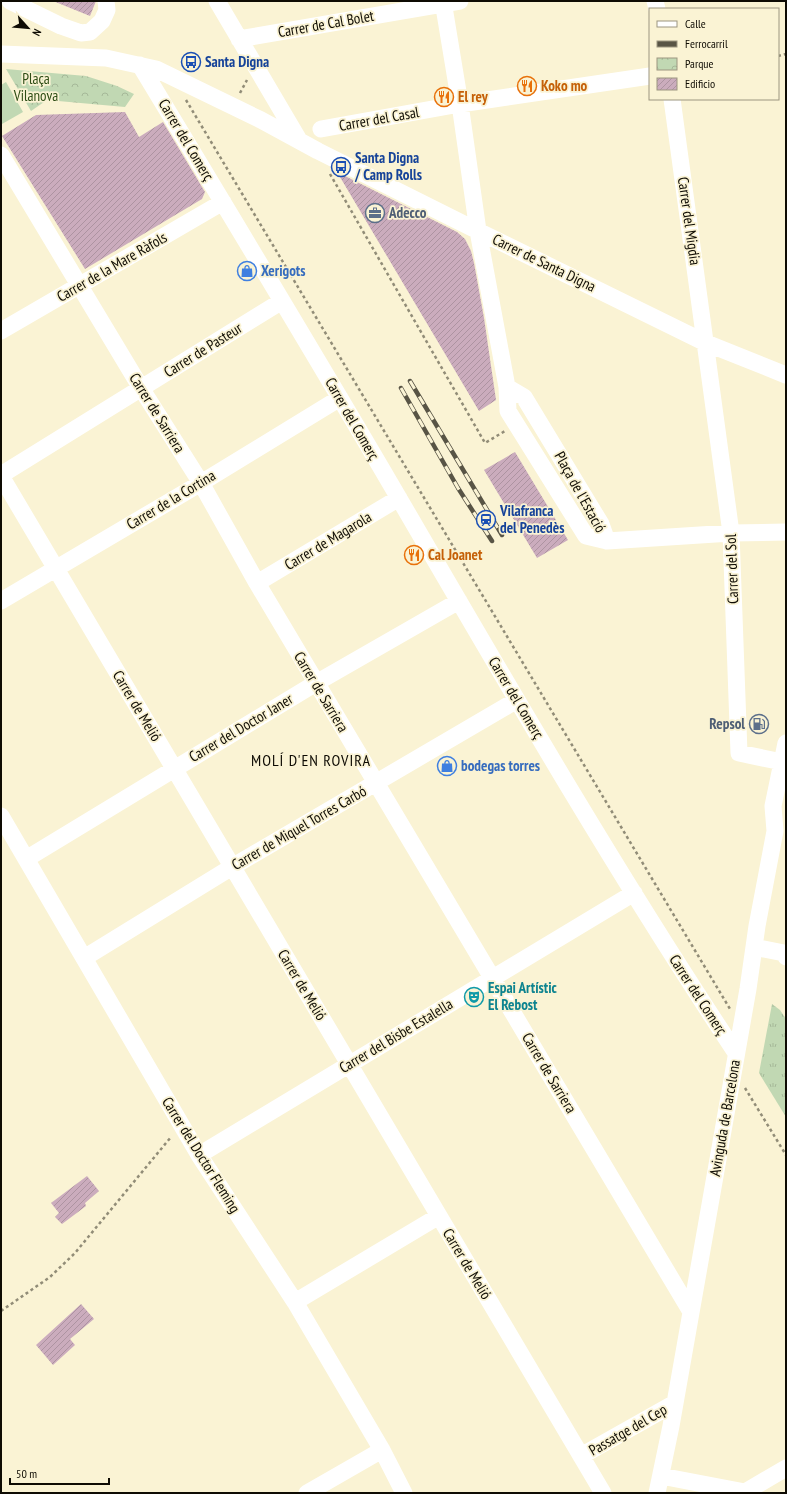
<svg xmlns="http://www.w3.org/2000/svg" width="787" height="1494" font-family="'PT Sans Narrow',sans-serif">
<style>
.grass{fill:url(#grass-tufts)}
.park{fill:url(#park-crowns)}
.pitch{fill:#c1d8b3}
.building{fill:url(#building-hatch)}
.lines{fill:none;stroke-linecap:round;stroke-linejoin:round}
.path{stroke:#918c77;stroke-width:2.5;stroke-dasharray:3 3;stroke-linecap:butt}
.minor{stroke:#fff;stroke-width:17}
.rail-casing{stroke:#585445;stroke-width:4.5}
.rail{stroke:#faf3d4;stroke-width:3;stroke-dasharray:9;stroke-linecap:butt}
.labels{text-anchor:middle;stroke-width:3.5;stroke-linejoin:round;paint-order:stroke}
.street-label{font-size:15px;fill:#0e0b03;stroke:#faf3d4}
.transit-label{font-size:15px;font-weight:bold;fill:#164399;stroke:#faf3d4;text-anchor:start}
.park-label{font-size:15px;fill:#2e4d15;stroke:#faf3d4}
.food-label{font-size:15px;font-weight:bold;fill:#c56008;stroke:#faf3d4;text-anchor:start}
.service-label{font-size:15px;font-weight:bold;fill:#4e5e75;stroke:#faf3d4;text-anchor:start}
.shop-label{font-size:15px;font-weight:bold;fill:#366cbe;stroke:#faf3d4;text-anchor:start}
.culture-label{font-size:15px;font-weight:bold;fill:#0d838f;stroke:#faf3d4;text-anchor:start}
.neighbourhood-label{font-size:16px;letter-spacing:1px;fill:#0e0b03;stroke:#faf3d4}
</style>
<defs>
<pattern id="grass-tufts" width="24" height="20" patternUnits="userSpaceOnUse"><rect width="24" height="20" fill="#c1d8b3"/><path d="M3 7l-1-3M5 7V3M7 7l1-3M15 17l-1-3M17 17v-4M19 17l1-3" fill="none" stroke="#a5b898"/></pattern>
<pattern id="park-crowns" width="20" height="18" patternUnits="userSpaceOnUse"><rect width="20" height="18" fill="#c1d8b3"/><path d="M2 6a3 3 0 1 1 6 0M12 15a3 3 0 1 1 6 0" fill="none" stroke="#a5b898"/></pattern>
<pattern id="building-hatch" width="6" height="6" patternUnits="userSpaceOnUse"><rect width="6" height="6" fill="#cbacbd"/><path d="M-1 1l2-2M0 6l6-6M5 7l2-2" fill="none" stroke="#ad93a1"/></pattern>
</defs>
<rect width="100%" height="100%" fill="#faf3d4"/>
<!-- grass -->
<path class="grass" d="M772,1004L780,1010L786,1019V1117L759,1073Z"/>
<!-- park -->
<path class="park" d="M6,69L86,76L117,86L134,94L125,107L47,100L31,111Z"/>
<!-- pitch -->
<path class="pitch" d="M6,82L23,112L2,124L1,85Z"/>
<!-- building -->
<path class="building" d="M53,1H96L90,16Z
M125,112L139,137L163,122L205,192L202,199L85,269L2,136L36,115Z
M337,172L457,232L465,239L471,251L474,263L484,318L496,400L479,411Z
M515,452L568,540L537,558L484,470Z
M87,1176L99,1191L85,1203L86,1206L62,1224L55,1217L59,1213L51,1203Z
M81,1304L94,1319L70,1339L75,1345L53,1365L36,1345Z"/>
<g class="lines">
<!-- path -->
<path class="path" d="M778,56L786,54
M240,93L247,80
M186,100L730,1009
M330,174L485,443L505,431
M745,1088L786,1155
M1,1311L50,1277L75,1253L171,1137"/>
<!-- minor -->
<path class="minor" d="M10,1L61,26L81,33L90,32L102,21L107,10L106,1
M217,1L299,140
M443,1L460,104L478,231L507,387L508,411L586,536L607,541L731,533L786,532
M655,1L657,9
M239,39L460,1
M1,54L106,58L156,69L261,120L318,151L478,231L706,343L786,375
M140,65C224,204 308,343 390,483C502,675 613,868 736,1053
M672,99L731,533L739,753L782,762
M321,129L460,104L650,76
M1,155L141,388L201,483L257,583L691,1312
M1,331L223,202
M507,387L524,397L601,524L607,541
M1,475L282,301
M1,476L603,1493
M257,583L399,498
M1,601L201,483L340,398
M1,816L199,1155L295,1302L382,1450L404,1493
M26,859L316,683L459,601
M754,947L784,953L786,957
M84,958L232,867L517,700
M199,1155L634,893
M295,1302L439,1216
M581,1456L675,1403
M661,1476L745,1492L786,1468
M307,1493L382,1450
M657,1493L671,1426L748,989L757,926L775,831L773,806L786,743"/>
<!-- rail casing -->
<g class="rail-casing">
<path id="rail" d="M410,381L502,535
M401,388L458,488L492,541"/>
</g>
<!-- rail -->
<use href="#rail" class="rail"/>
</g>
<!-- icons -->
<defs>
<g id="bus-ring" transform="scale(1)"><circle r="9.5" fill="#faf3d4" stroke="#1a4fb4" stroke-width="1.5"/><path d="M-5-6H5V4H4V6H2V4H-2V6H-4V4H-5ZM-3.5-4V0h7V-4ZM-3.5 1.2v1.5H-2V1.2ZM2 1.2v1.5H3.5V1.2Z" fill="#1a4fb4"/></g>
<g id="restaurant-ring" transform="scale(1)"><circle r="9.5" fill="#faf3d4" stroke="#e8710a" stroke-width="1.5"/><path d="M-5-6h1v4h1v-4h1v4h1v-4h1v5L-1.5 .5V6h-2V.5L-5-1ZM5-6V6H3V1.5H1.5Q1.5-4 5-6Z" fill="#e8710a"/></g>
<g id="office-ring" transform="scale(1)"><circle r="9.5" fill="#faf3d4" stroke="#5c6f8a" stroke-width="1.5"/><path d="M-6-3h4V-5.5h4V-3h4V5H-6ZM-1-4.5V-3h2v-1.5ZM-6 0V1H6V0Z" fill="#5c6f8a"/></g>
<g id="shop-ring" transform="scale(1)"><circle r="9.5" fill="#faf3d4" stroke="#3f7fe0" stroke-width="1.5"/><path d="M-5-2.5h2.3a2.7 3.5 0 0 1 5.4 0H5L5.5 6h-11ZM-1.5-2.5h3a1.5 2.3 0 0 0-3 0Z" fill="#3f7fe0"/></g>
<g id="station-ring" transform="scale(1)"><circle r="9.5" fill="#faf3d4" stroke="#1a4fb4" stroke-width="1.5"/><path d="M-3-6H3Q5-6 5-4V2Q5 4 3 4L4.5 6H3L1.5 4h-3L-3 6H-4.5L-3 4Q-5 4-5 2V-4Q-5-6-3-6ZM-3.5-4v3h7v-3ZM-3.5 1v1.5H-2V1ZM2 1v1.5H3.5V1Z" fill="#1a4fb4"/></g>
<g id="fuel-ring" transform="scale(1)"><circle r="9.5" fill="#faf3d4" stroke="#5c6f8a" stroke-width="1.5"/><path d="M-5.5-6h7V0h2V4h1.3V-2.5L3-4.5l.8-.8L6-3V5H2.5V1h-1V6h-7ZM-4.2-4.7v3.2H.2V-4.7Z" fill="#5c6f8a"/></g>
<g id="theatre-ring" transform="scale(1)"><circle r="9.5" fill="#faf3d4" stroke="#0f9aa8" stroke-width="1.5"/><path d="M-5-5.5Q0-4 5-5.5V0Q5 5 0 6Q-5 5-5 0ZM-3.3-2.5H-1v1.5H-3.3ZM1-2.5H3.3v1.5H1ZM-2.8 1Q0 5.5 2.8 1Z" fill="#0f9aa8"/></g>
</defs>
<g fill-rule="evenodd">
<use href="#bus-ring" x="191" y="62"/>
<use href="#restaurant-ring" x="527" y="86"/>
<use href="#restaurant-ring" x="444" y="97"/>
<use href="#bus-ring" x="341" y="167"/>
<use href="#office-ring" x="375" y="213"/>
<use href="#shop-ring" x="247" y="271"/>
<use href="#station-ring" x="486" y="520"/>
<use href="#restaurant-ring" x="414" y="555"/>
<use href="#fuel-ring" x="759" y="724"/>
<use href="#shop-ring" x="447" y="766"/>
<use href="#theatre-ring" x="474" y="997"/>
</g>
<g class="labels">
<!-- street labels -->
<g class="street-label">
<text transform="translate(326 24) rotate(-10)" y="5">Carrer de Cal Bolet</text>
<text transform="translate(379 119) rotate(-10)" y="5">Carrer del Casal</text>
<text transform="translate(186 140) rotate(59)" y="5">Carrer del Comerç</text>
<text transform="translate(689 221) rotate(82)" y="5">Carrer del Migdia</text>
<text transform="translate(544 263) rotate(26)" y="5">Carrer de Santa Digna</text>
<text transform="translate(112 267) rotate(-30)" y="5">Carrer de la Mare Ràfols</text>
<text transform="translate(203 350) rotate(-32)" y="5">Carrer de Pasteur</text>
<text transform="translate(157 413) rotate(58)" y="5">Carrer de Sarriera</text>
<text transform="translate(352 419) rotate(60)" y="5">Carrer del Comerç</text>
<text transform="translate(580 492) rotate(61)" y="5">Plaça de l'Estació</text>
<text transform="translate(171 500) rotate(-31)" y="5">Carrer de la Cortina</text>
<text transform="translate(328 541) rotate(-31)" y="5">Carrer de Magarola</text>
<text transform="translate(732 569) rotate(-92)" y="5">Carrer del Sol</text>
<text transform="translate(321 692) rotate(59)" y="5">Carrer de Sarriera</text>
<text transform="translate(516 698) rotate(59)" y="5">Carrer del Comerç</text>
<text transform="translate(137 706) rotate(59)" y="5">Carrer de Melió</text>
<text transform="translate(241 728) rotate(-31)" y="5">Carrer del Doctor Janer</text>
<text transform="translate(299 828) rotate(-30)" y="5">Carrer de Miquel Torres Carbó</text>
<text transform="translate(302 985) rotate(59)" y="5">Carrer de Melió</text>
<text transform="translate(698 995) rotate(57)" y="5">Carrer del Comerç</text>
<text transform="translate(396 1036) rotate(-31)" y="5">Carrer del Bisbe Estalella</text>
<text transform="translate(549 1073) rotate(59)" y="5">Carrer de Sarriera</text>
<text transform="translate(725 1118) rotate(-80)" y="5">Avinguda de Barcelona</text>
<text transform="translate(201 1155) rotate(58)" y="5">Carrer del Doctor Fleming</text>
<text transform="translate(467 1264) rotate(59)" y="5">Carrer de Melió</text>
<text transform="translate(628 1430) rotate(-30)" y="5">Passatge del Cep</text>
</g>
<!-- transit labels -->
<g class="transit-label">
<text x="205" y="67">Santa Digna</text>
<text x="355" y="163">Santa Digna<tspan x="355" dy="17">/ Camp Rolls</tspan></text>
<text x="500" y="516">Vilafranca<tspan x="500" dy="17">del Penedès</tspan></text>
</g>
<!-- park labels -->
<g class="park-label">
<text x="36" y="84">Plaça<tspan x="36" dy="17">Vilanova</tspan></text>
</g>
<!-- food labels -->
<g class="food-label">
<text x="541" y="91">Koko mo</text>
<text x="458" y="102">El rey</text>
<text x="428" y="560">Cal Joanet</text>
</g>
<!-- service labels -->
<g class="service-label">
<text x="389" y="218">Adecco</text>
<text x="745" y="729" text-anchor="end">Repsol</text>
</g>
<!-- shop labels -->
<g class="shop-label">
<text x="261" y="276">Xerigots</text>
<text x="461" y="771">bodegas torres</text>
</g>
<!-- culture labels -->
<g class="culture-label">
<text x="488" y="993">Espai Artístic<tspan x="488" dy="17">El Rebost</tspan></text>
</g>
<!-- neighbourhood labels -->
<g class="neighbourhood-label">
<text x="311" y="766">MOLÍ D'EN ROVIRA</text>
</g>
</g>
<!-- border -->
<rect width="787" height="1494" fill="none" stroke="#0e0b03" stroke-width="4"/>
<!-- legend -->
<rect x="649" y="8" width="130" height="92" fill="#faf3d4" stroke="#9c9680"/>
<rect x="657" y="21" width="20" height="6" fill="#ffffff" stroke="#9c9680"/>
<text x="685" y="28" font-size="12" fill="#0e0b03">Calle</text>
<rect x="657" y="41" width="20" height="6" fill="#585445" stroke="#9c9680"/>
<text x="685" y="48" font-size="12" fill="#0e0b03">Ferrocarril</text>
<rect x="657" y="58" width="20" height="12" fill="url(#park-crowns)" stroke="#9c9680"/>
<text x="685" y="68" font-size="12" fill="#0e0b03">Parque</text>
<rect x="657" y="78" width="20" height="12" fill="url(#building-hatch)" stroke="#9c9680"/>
<text x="685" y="88" font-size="12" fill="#0e0b03">Edificio</text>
<!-- north arrow -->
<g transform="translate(28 28) rotate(117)" stroke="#faf3d4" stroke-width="3" paint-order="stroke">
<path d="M0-3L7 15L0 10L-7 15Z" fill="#0e0b03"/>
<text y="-6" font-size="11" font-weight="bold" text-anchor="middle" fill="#0e0b03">N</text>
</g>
<!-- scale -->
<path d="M10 1478v6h99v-6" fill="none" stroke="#0e0b03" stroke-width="2"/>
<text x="16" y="1478" font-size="12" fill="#0e0b03" stroke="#faf3d4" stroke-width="3" paint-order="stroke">50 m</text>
</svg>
